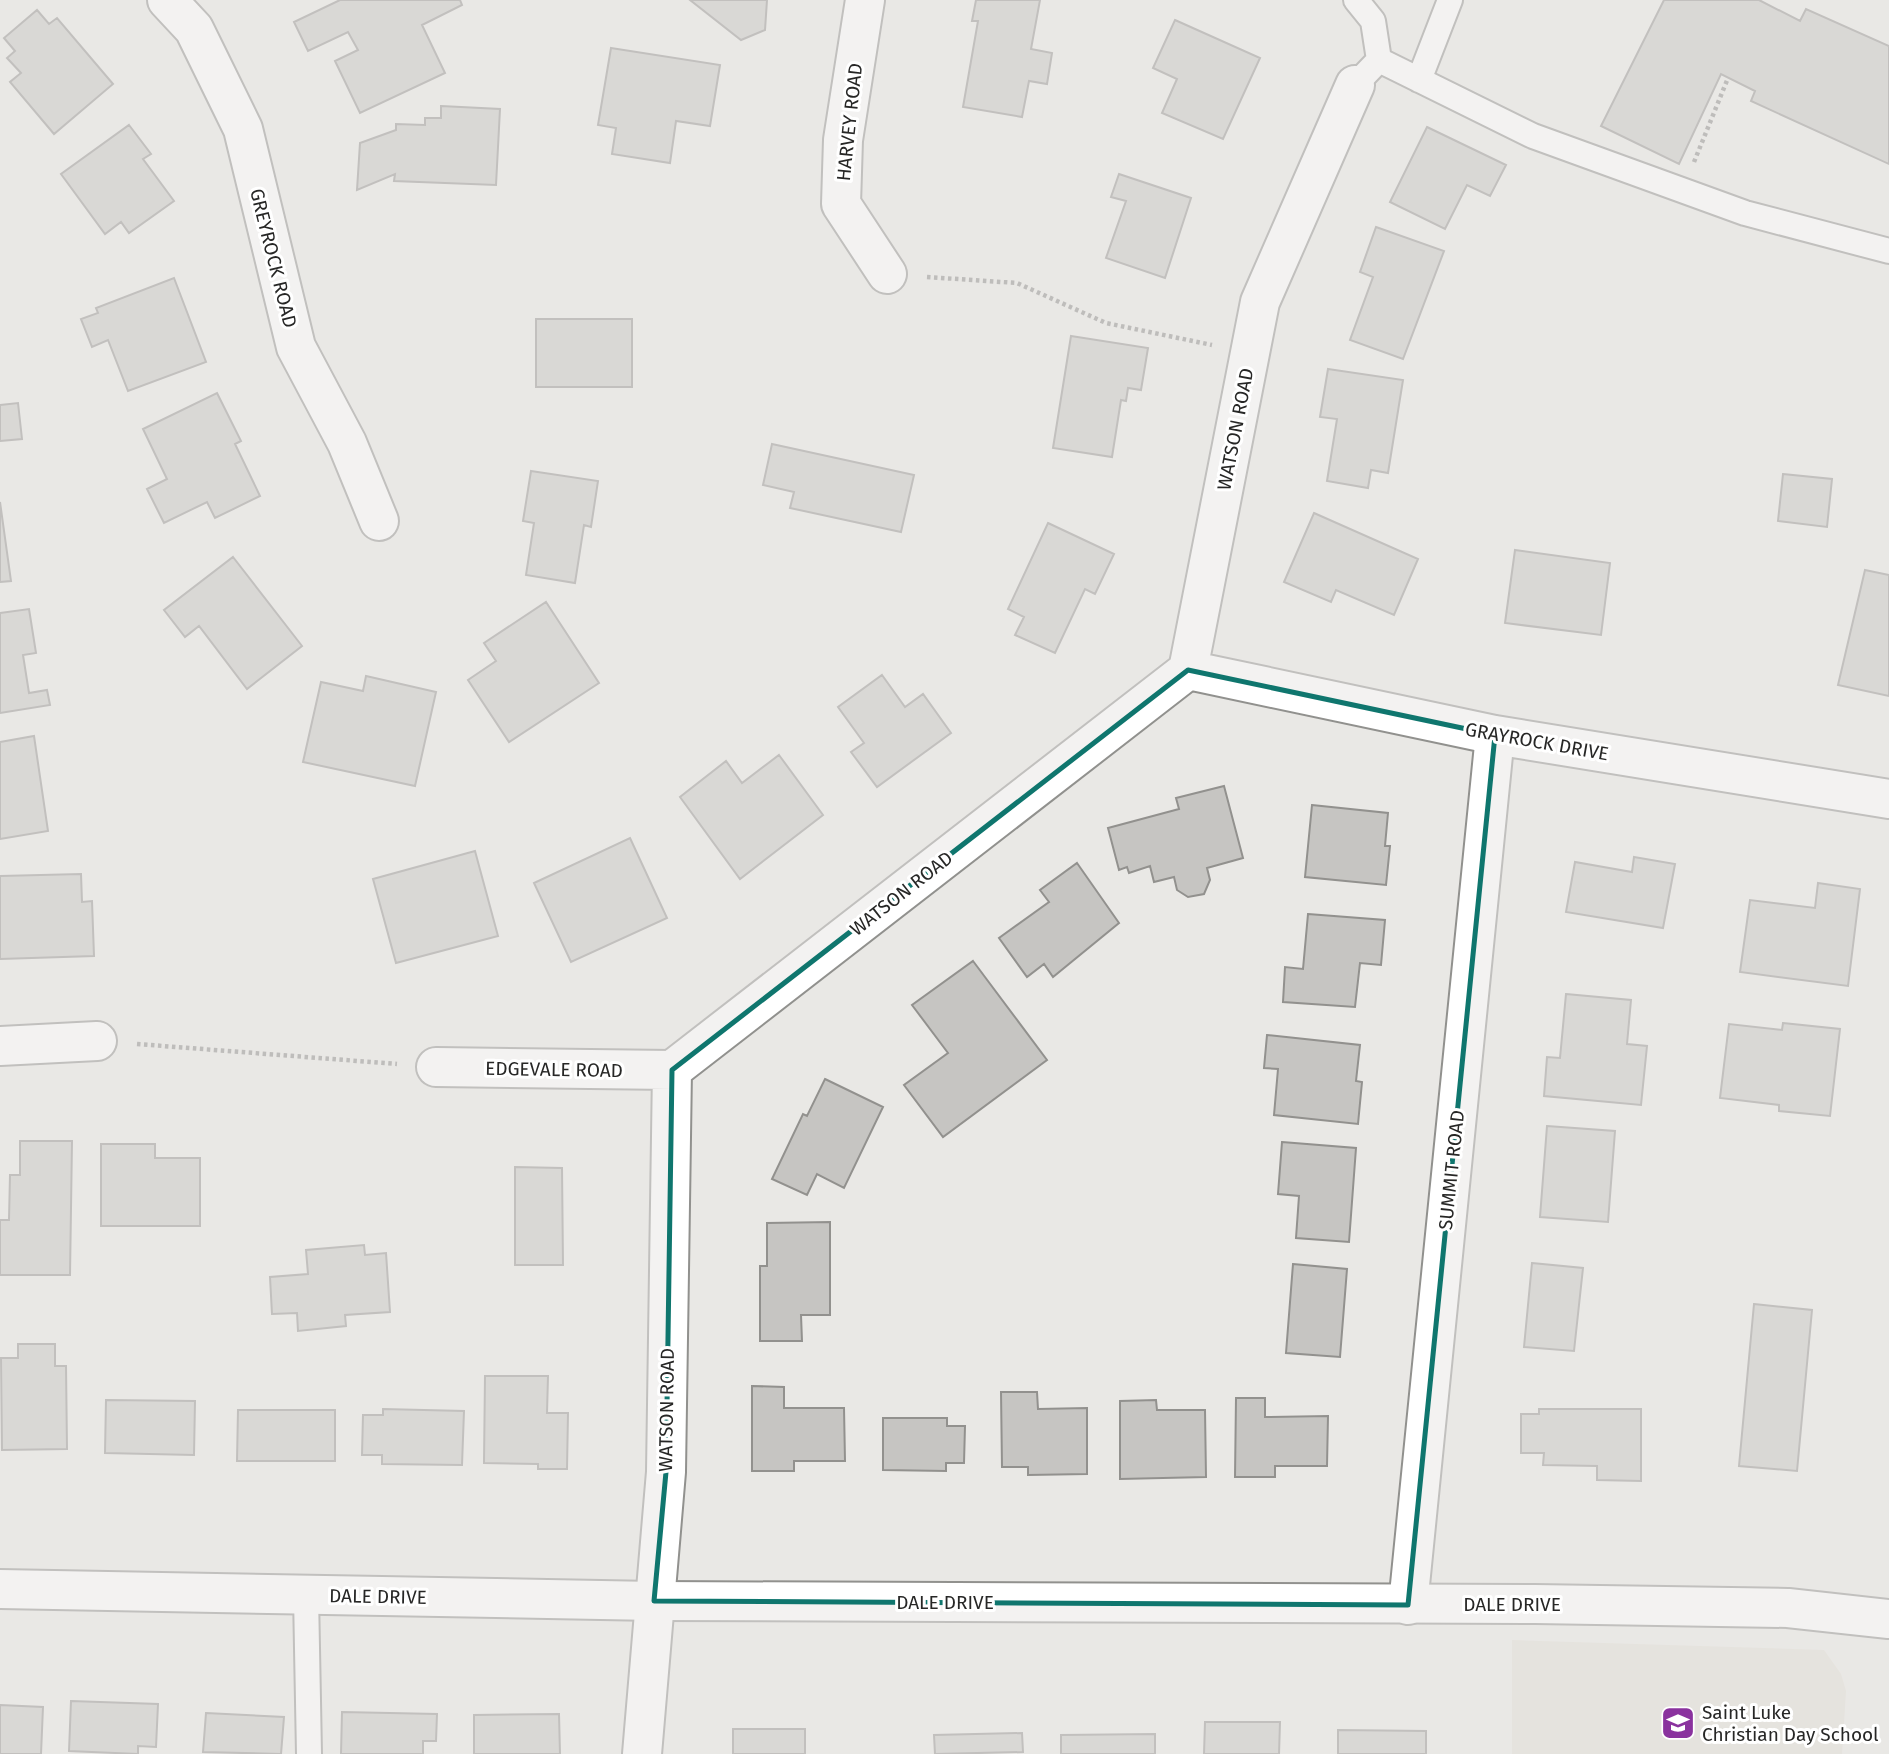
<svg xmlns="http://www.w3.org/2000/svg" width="1889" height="1754" font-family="'Fira Sans',sans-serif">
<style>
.built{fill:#e1ded4}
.building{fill:#c6c5c2;stroke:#92918e;stroke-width:2}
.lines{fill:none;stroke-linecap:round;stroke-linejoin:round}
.lane-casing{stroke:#91918e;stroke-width:28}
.street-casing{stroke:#91918e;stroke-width:42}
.secondary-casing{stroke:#91918e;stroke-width:42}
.path{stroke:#8a8987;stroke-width:4.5;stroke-dasharray:3.5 3.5;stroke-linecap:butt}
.lane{stroke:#fff;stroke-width:24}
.street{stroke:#fff;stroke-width:38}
.secondary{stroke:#fff;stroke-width:38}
.marked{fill:none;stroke:#0f766e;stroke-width:5;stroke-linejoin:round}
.labels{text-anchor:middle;stroke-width:6;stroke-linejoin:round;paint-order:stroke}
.street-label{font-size:19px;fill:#272726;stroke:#fff}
.poi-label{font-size:19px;fill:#272726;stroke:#fff;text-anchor:start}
</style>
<rect width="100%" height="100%" fill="#e9e8e5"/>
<!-- built -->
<path class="built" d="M1512,1640L1824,1650L1841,1674L1846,1691L1842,1754H1512Z"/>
<!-- building -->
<path class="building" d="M340,0H460L462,5L422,25L445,73L360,113L335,61L358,50L348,32L308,51L294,22Z
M690,0H767L765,30L741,40Z
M976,0H1040L1031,49L1052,53L1047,84L1029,81L1022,117L963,107L978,21H972Z
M1664,0H1759L1800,21L1806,9L1889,46V164L1751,101L1755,91L1721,74L1679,164L1601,126Z
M37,10L49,24L57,18L113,84L54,134L10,82L21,73L7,58L15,51L4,38Z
M1175,20L1260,58L1223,139L1162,113L1177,79L1153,68Z
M611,48L720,65L710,126L676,121L670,163L612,154L616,128L598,125Z
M441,106L500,109L496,185L394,181L395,174L357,190L360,143L396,130V124L425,125V118H441Z
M129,125L151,154L143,159L174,201L129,233L121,222L105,234L61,174Z
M1427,127L1506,165L1490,196L1467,185L1445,229L1390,202Z
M1119,174L1191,198L1165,278L1106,258L1126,201L1111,197Z
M1376,227L1444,251L1403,359L1350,340L1373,277L1360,272Z
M174,278L206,362L128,391L108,340L92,347L81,319L98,313L96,308Z
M536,319H632V387H536Z
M1071,336L1148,348L1141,390L1128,388L1126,401L1121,400L1112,457L1053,448Z
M1328,369L1403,380L1388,473L1371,470L1368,488L1327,481L1337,419L1320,417Z
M217,393L241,441L235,444L260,496L215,518L207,502L164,523L147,489L167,479L143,429Z
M18,403L22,439L0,441V405Z
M772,444L914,475L901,532L790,508L794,492L763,485Z
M531,471L598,481L591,527L584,525L575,583L526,575L534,523L523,521Z
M1783,474L1832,479L1827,527L1778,521Z
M0,502L11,581L0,582Z
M1314,513L1418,559L1394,615L1336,590L1331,602L1284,582Z
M1048,523L1114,554L1095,594L1085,589L1055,653L1015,635L1024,617L1008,609Z
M1515,550L1610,563L1601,635L1505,623Z
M233,557L302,646L247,689L199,626L185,637L164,610Z
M1865,570L1889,575V696L1838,685Z
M546,602L599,683L509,742L468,680L496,661L484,643Z
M29,609L36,653L23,655L29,693L47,690L50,705L0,713V613Z
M882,675L905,707L923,694L951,733L877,787L851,752L864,743L838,707Z
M366,676L436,692L415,786L303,762L321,682L363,691Z
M34,736L48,831L0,839V742Z
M779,755L823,815L740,879L680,797L726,761L742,783Z
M1224,786L1243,858L1207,868L1210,880L1204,894L1188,897L1177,890L1174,877L1154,882L1150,866L1129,873L1127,867L1119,870L1108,828L1179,809L1176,798Z
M1312,805L1388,813L1385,846H1390L1386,885L1305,877Z
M630,838L667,918L571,962L534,883Z
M475,851L498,936L396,963L373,879Z
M1634,857L1675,864L1663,928L1566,912L1575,862L1632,872Z
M1077,863L1119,923L1053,977L1044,964L1027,977L999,938L1049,902L1040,890Z
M81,874L82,902L92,901L94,956L0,959V876Z
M1818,883L1860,889L1848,986L1740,972L1750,900L1815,908Z
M1308,914L1385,920L1381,965L1360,963L1355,1007L1283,1002L1285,967L1303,969Z
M973,961L1047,1060L943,1137L904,1085L948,1053L912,1005Z
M1566,994L1631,1000L1627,1044L1647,1046L1641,1105L1544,1096L1547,1057L1560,1058Z
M1783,1023L1840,1029L1830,1116L1779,1111V1105L1720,1098L1729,1024L1782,1030Z
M1267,1035L1360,1045L1356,1081L1362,1082L1358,1124L1274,1115L1278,1069L1264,1068Z
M825,1079L883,1107L844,1188L817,1174L807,1195L772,1179L803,1114L807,1116Z
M1547,1126L1615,1131L1608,1222L1540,1217Z
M20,1141H72L70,1275H0V1220H9L10,1175H20Z
M1282,1142L1356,1148L1349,1242L1296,1238L1299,1196L1278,1194Z
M101,1144H155V1158H200V1226H101Z
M515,1167L562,1168L563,1265H515Z
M830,1222V1315H801L802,1341H760V1266H767V1223Z
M364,1245L365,1255L386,1253L390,1312L345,1315L346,1326L298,1331L297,1313L272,1314L270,1277L308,1274L306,1250Z
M1532,1263L1583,1268L1574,1351L1524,1347Z
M1293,1264L1347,1269L1340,1357L1286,1353Z
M1754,1304L1812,1310L1797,1471L1739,1466Z
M18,1344H55V1366H66L67,1449L2,1450L1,1358H18Z
M485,1376H548L547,1413H568L567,1469H538V1464L484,1463Z
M752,1386L784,1387V1408H844L845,1461H794V1471H752Z
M1001,1392H1037L1038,1409L1087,1408V1474L1028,1475V1467H1002Z
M1236,1398H1265V1417L1328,1416L1327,1466H1275V1477H1235Z
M106,1400L195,1401L194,1455L105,1453Z
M1156,1400L1157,1410H1205L1206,1477L1120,1479V1401Z
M383,1409L464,1411L462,1465L382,1464V1455H362L363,1415H383Z
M1539,1409H1641V1481L1597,1480V1466L1543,1465L1544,1453H1521V1414H1539Z
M238,1410H335V1461H237Z
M883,1418H947V1426H965L964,1463H946V1471L883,1470Z
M71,1701L158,1704L156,1747L138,1746V1754L69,1751Z
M0,1705L43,1707L41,1754H0Z
M342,1712L437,1714L436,1741H423V1754H341Z
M206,1713L284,1717L281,1754L203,1752Z
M559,1714L560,1754H474V1715Z
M1205,1722H1280L1279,1754H1204Z
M733,1729H805V1754H733Z
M1338,1730L1426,1731V1754H1338Z
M1022,1733L1023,1752L935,1754L934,1735Z
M1155,1734V1754H1061V1735Z"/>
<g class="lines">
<!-- lane casing -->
<g class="lane-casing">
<path id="lane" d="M1356,0L1373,21L1379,60
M1419,80L1450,0
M1355,85L1379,60L1533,136L1745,213L1889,251
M306,1595L309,1754"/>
</g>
<!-- street casing -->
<g class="street-casing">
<path id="street" d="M167,0L194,29L243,129L296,347L347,443L379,521
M865,0L843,140L841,204L887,274
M1188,670L1495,735L1889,799
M0,1046L97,1041
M436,1067L672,1070
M1408,1605L1495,735
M642,1754L666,1472L672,1070L1188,670L1260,302L1355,85"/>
</g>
<!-- secondary casing -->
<g class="secondary-casing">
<path id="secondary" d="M0,1589L654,1601L1535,1604L1788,1608L1889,1619"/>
</g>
<!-- path -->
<path class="path" d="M1694,162L1728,78
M927,277L1017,283L1106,323L1212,345
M137,1044L397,1064"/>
<!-- lane -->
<use href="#lane" class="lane"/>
<!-- street -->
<use href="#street" class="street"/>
<!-- secondary -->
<use href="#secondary" class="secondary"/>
</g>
<!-- marked area -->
<path d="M0 0H1889V1754H0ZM1188,670L1495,735L1408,1605L654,1601L666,1472L672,1070Z" fill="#e9e8e5" fill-opacity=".55" fill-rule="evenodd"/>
<path class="marked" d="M1188,670L1495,735L1408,1605L654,1601L666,1472L672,1070Z"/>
<!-- icons -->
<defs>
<g id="school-square" transform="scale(1.75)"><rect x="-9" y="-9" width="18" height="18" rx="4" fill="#8a329e" stroke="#fff"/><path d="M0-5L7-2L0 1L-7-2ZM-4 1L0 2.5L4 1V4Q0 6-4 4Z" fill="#fff"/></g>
</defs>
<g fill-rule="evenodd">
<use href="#school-square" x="1678" y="1723"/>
</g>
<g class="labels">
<!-- street labels -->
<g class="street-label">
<text transform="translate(849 122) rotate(-84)" y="7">HARVEY ROAD</text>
<text transform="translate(274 258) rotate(76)" y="7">GREYROCK ROAD</text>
<text transform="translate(1235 429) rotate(-79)" y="7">WATSON ROAD</text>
<text transform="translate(1537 741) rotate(10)" y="7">GRAYROCK DRIVE</text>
<text transform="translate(901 893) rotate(-38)" y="7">WATSON ROAD</text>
<text transform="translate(554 1069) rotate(1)" y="7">EDGEVALE ROAD</text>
<text transform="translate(1451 1170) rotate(-84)" y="7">SUMMIT ROAD</text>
<text transform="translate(666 1410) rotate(-89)" y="7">WATSON ROAD</text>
<text transform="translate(378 1596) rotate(1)" y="7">DALE DRIVE</text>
<text x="945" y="1609">DALE DRIVE</text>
<text x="1512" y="1611">DALE DRIVE</text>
</g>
<!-- poi labels -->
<g class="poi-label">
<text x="1702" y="1719">Saint Luke<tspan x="1702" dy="22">Christian Day School</tspan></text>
</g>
</g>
</svg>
